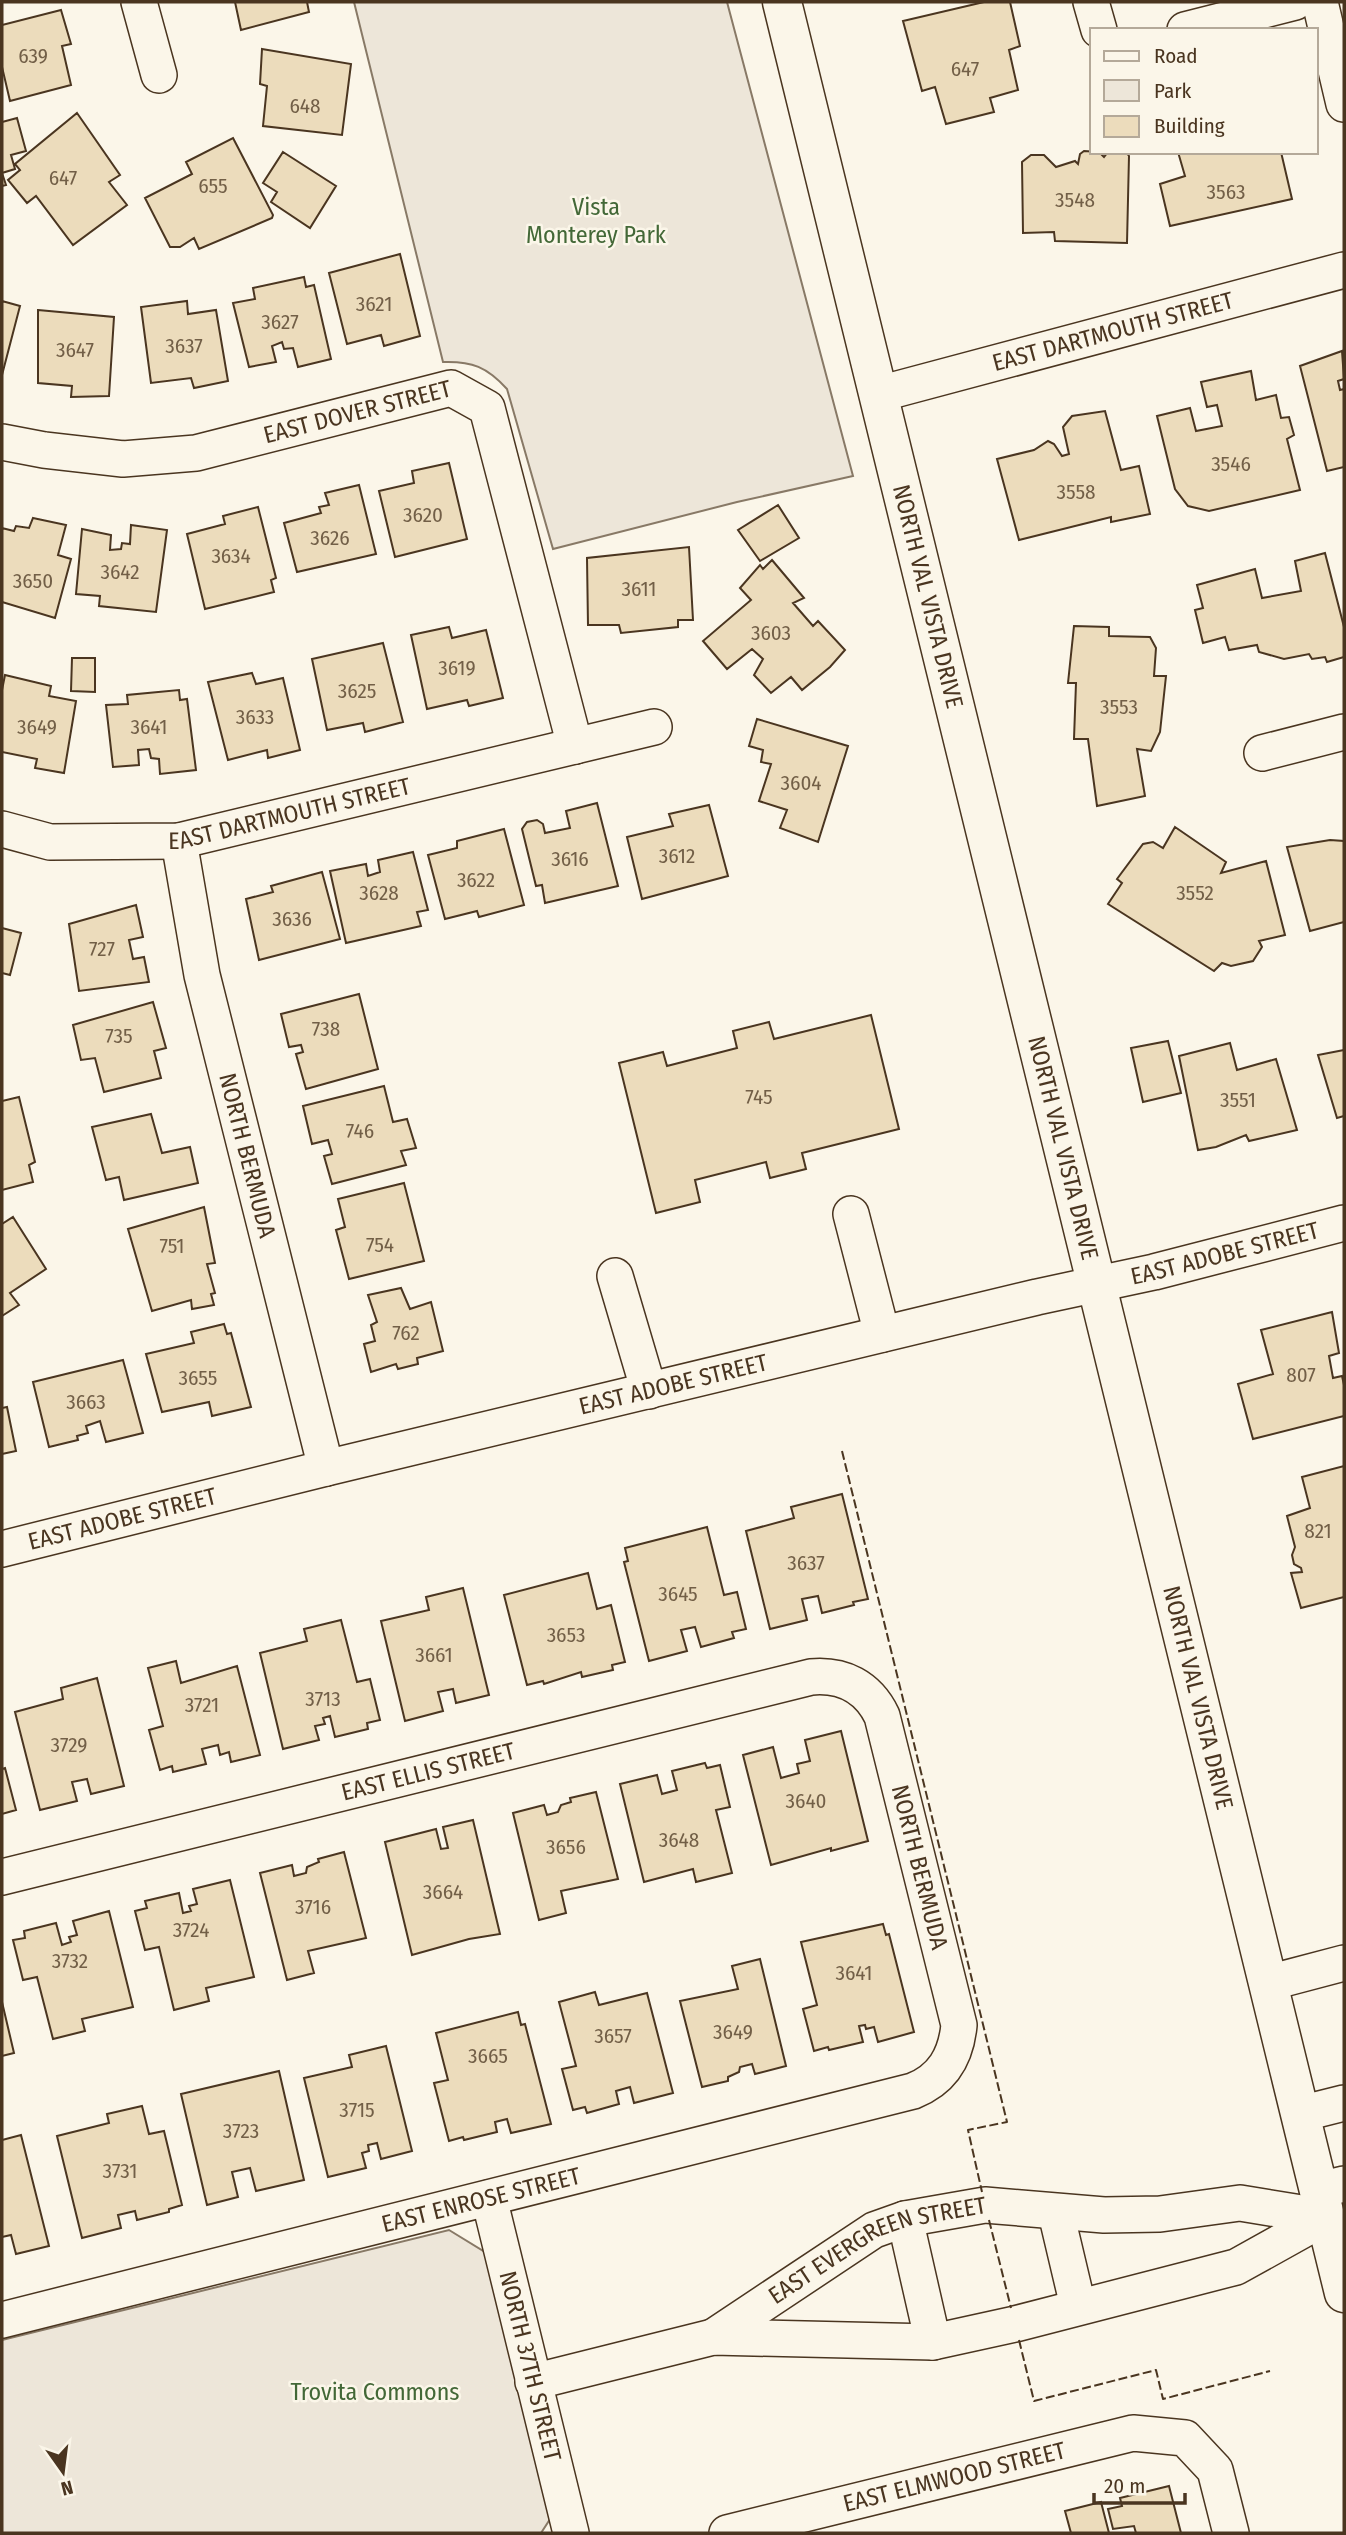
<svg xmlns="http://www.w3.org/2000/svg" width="1346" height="2535" font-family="'Fira Sans Condensed',sans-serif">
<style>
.green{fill:#ede6d9;stroke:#887966;stroke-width:2}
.building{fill:#ecdcbc;stroke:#4a3520;stroke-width:2}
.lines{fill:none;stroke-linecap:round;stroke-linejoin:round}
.minor-casing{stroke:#4a3520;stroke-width:38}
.major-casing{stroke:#4a3520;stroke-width:41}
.minor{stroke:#fbf6e9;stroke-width:35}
.major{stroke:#fbf6e9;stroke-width:38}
.fence{stroke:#4a3520;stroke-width:2;stroke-dasharray:9 3.5;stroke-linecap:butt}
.labels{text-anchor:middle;stroke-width:5;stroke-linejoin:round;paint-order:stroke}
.number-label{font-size:21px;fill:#725f47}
.park-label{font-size:24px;fill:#436837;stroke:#fbf6e9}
.street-label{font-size:24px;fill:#4a3520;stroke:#fbf6e9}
</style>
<rect width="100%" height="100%" fill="#fbf6e9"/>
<!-- green -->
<path class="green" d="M354,2H727L853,476L737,502L553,549L507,389C487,367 472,361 443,362Z
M449,2230L488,2254L554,2513L541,2533H2V2340Z"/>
<!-- building -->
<path class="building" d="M235,2H307L309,12L241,30Z
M984,2H1010L1020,46L1009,50L1018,90L990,98L994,112L946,124L935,87L922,91L903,21Z
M61,10L71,44L62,46L71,85L10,101L2,67V25Z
M262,49L351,64L342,135L263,126L267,86L260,84Z
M77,113L120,175L109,182L127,205L73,245L36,196L27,203L8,180L20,170L15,164Z
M17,118L26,151L11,155L15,169L2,173L6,185L2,186V122Z
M233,138L273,215L272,218L199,249L194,238L180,247H170L145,198L192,174L186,162Z
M1084,151L1099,152L1104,157L1108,152H1126L1129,156L1127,243L1055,241L1054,232L1023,233L1022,162L1031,155H1044L1056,167L1075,161L1078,164L1080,154Z
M283,152L336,186L310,228L271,202L277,192L263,183Z
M1178,152H1281L1292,199L1170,226L1160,184L1185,176Z
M400,254L420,336L384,346L381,335L347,344L329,273Z
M304,277L306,287L314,285L331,359L298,367L293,348L284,349L282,342L272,346L276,362L249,367L233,303L255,299L253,288Z
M2,301L20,306L2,375Z
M187,301L188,314L216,310L228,381L194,388L191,378L151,383L141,307Z
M38,310L114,317L109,396L71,397L72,386L38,383Z
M1342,351L1344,379L1338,381L1340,390L1344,389V467L1327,471L1300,366Z
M1251,371L1256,400L1276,395L1281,418L1289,417L1294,435L1287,439L1300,490L1209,511L1188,506L1175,489L1157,416L1190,408L1196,431L1222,426L1217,405L1207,407L1201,382Z
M1105,411L1121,470L1139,466L1150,514L1111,522V517L1019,540L997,459L1034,450L1048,441L1054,444L1062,456L1069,454L1063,427L1072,416Z
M449,463L467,539L395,557L379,491L414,483L412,471Z
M359,485L376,554L297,572L284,523L321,513L319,507L329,505L325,493Z
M778,505L799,538L760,561L738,530Z
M258,507L276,578L271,580L274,592L205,609L187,534L225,524L223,516Z
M33,518L66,525L58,555L71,559L55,618L2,602V528L14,531L16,526L29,528Z
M131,525L167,530L156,612L99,606L100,596L76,594L82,529L111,535L110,550L121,549L122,543L130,544Z
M689,547L693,620H678V627L621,633L619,625H588L587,558Z
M1325,553L1344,627V657L1327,662L1325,657L1312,659L1309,654L1284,659L1259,652L1257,645L1229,650L1225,637L1203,643L1195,610L1203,608L1197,585L1255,569L1262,598L1301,591L1295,561Z
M772,560L804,598L793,603L813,626L818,621L845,650L830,667L802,690L791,677L771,693L754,675L763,659L752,649L727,669L703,641L751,600L740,588L760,565L763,569Z
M1074,626L1109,627V636L1150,637L1156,648L1154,676H1166L1160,732L1151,751L1137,749L1145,796L1097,806L1088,739H1074L1076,683H1068Z
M449,627L452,638L486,630L503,698L469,706L467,700L427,709L411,635Z
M383,643L403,722L365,732L363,723L327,730L312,659Z
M72,658H95V692L71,691Z
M252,673L256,684L283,678L300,750L268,758L267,750L228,760L208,682Z
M5,675L51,686L49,696L76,701L64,773L35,768L37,759L2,752V690Z
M179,690L180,700L187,699L196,770L160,774L159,759L151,758L149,749L138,750L139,765L113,767L106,705L128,704L127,695Z
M757,719L848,746L818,842L780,828L787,810L759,801L771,764L761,762L763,750L749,746Z
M597,803L618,886L545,903L542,885L536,886L522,829L527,822L537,820L543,824L545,833L570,828L566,811Z
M709,805L728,876L642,899L627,837L673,826L669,814Z
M1175,827L1226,862L1221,873L1266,861L1285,935L1259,941L1262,947L1253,961L1231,966L1222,963L1214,971L1108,904L1122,883L1117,879L1143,844L1153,842L1163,848Z
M504,829L524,905L479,917L477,911L445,919L428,855L457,848V841Z
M1330,840L1344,841V922L1310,931L1287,847Z
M413,852L428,910L417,912L421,926L346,943L330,871L366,864L368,876L380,872L378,860Z
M322,872L340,939L259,960L246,899L273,892L271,886Z
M136,905L143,937L129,940L133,959L144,957L149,982L79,991L69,924Z
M2,928L21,933L10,975L2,973Z
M359,994L378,1069L306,1089L296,1054L303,1052L301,1045L289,1047L281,1014Z
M153,1002L166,1048L154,1051L161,1078L104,1092L95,1058L81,1060L73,1025Z
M871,1015L899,1129L802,1153L806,1169L770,1178L766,1162L695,1180L700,1202L656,1213L619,1063L663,1052L667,1066L737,1048L733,1031L769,1022L774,1039Z
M1168,1041L1181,1093L1143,1102L1131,1048Z
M1230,1043L1237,1070L1276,1059L1297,1130L1249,1141L1246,1135L1216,1147L1198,1150L1179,1056Z
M1344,1050V1116L1337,1118L1318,1055Z
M384,1086L393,1122L407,1119L416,1148L401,1151L406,1165L332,1184L324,1156L332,1154L328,1140L312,1144L303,1106Z
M19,1097L35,1162L29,1165L33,1182L2,1190V1101Z
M151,1114L162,1153L190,1147L198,1183L124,1200L119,1177L106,1180L92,1127Z
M404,1183L424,1261L349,1279L336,1230L345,1227L338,1199Z
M204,1207L215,1263L207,1264L215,1293L211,1294L214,1305L192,1309L191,1300L152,1311L128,1229Z
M13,1217L46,1269L10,1293L19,1305L2,1316V1224Z
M401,1288L410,1309L431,1302L443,1351L417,1358L418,1364L398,1369L396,1364L371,1372L364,1344L375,1341L371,1325L377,1322L368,1295Z
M1332,1312L1339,1353L1329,1356L1333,1378L1342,1376L1344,1385V1416L1253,1439L1238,1384L1273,1374L1261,1330Z
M224,1324L227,1334L231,1333L251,1407L212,1416L209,1402L162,1412L146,1354L194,1343L191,1332Z
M123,1360L143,1433L106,1442L100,1421L86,1426L88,1433L77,1436L78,1440L49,1447L33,1382Z
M7,1407L16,1451L2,1454V1408Z
M1344,1466V1597L1301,1608L1291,1573L1302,1572L1301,1568L1294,1564L1292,1555L1295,1547L1287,1516L1310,1508L1302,1477Z
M842,1494L868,1599L853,1602L854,1605L822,1613L818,1596L802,1599L807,1620L770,1629L746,1531L794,1518L791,1507Z
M707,1527L724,1595L737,1592L746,1629L732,1632L734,1638L701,1647L695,1627L681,1630L687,1651L649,1661L624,1562L628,1561L625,1548Z
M588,1573L597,1609L611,1605L625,1662L612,1665L613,1670L582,1677L581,1672L544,1684L543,1681L527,1685L504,1595Z
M463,1588L489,1695L456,1703L453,1689L438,1692L443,1711L405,1721L381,1621L429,1610L426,1597Z
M341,1620L357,1682L370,1679L380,1720L367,1723L368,1729L335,1737L330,1716L323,1718L325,1724L315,1726L319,1740L283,1749L260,1653L307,1641L304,1629Z
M176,1661L181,1683L237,1666L260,1755L231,1762L229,1752L220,1755L218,1745L202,1749L206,1764L173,1772L172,1766L160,1770L149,1730L163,1726L148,1668Z
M97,1678L124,1786L91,1794L87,1779L72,1782L77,1801L40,1810L15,1712L63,1699L61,1688Z
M841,1731L868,1841L831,1851V1848L771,1865L743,1755L773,1747L781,1778L799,1773L797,1764L810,1761L805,1740Z
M705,1763L707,1768L720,1765L730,1807L716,1810L732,1873L696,1882L693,1869L644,1882L620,1784L657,1775L662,1794L677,1790L672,1771Z
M5,1768L16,1810L2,1814V1769Z
M596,1792L618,1879L561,1891L566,1913L539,1920L513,1813L544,1805L547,1815L558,1812L561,1805L571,1802L570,1798Z
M473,1820L500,1934L469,1939L412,1955L385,1842L436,1829L441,1849L448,1848L443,1827Z
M344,1852L366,1938L308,1951L314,1973L287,1980L260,1873L292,1865L294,1876L306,1873L307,1867L319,1862L318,1859Z
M230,1880L254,1977L206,1988L209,2001L174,2010L159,1947L145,1950L135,1911L147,1908L145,1901L179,1893L183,1913L191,1911L189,1906L197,1904L193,1889Z
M109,1911L133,2007L82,2019L85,2031L53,2039L37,1977L23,1980L13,1940L25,1938L24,1931L56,1923L62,1945L71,1942L69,1937L77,1935L73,1921Z
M883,1924L886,1935L889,1934L914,2032L878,2042L874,2027L866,2029L865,2025L859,2026L863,2042L829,2050L828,2047L814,2051L803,2009L817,2005L801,1942Z
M760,1959L786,2066L755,2074L752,2064L740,2067L739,2072L728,2077V2081L702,2087L680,2001L738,1989L732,1966Z
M595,1992L599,2005L647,1993L673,2093L634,2103L630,2087L616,2091L619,2104L587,2113L585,2107L573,2110L562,2069L576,2066L559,2002Z
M2,2002L14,2053L2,2056Z
M518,2012L521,2025L525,2024L551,2124L511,2133L507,2119L495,2122L497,2132L464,2140L463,2137L449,2141L434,2083L448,2080L436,2033Z
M386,2046L412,2151L381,2159L377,2143L368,2145L369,2151L362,2153L366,2168L328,2177L304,2078L352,2067L349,2055Z
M279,2071L304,2180L256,2191L250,2168L232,2172L238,2197L207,2205L181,2094Z
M142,2106L149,2134L164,2131L182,2205L169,2209V2212L137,2220L135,2211L118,2215L121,2228L82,2238L57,2136L109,2123L107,2114Z
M21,2135L49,2246L16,2254L11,2235L2,2237V2140Z
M1169,2486L1181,2533H1136L1134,2526L1113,2529L1108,2509L1122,2506L1120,2498Z
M1101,2502L1109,2533H1071L1065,2511Z"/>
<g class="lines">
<!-- minor casing -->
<g class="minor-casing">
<g id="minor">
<path d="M139,2L159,75"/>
<path d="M1091,2L1099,30"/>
<path d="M1320,2L1344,104"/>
<path d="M1185,30L1295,2"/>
<path id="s1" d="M879,394L1344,270"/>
<path id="s2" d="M2,442L44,450L123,459L196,453L451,388L487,408L575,746"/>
<path d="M1262,753L1344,732"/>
<path id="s3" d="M2,829L50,842L179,841L654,727"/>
<path id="s4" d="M179,841L202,975L326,1468"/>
<path d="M851,1214L882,1334"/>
<path d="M615,1276L649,1391"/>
<path id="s5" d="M2,1549L326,1468L1037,1297L1154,1272L1344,1223"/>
<path id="s6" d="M2,1877L811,1677C843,1674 868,1687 882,1716L959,2025C956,2056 943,2079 913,2091L2,2320"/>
<path d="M1268,1983L1344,1963"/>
<path d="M1300,2114L1344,2103"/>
<path d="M1319,2190L1344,2184"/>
<path id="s7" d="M489,2198L571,2533"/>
<path d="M1056,2213L1078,2306"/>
<path d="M905,2219L933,2342"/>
<path id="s8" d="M713,2337L874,2230L905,2219L985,2205L1104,2215L1160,2214L1240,2203L1326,2217"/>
<path d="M533,2382L713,2337L933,2342L1015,2324L1236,2267L1326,2217"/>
<path id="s9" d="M727,2533L1133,2433L1185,2438L1215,2470L1231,2533"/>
</g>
</g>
<!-- major casing -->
<g class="major-casing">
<g id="major">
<path id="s10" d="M782,2L1344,2293"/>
</g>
</g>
<!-- minor -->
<use href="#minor" class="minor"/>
<!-- major -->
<use href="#major" class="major"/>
<!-- fence -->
<path class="fence" d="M842,1451L1007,2122L968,2130L982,2192
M989,2220L1011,2308
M1019,2340L1034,2401L1156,2370L1163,2399L1270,2371"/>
</g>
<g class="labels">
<!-- number labels -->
<g class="number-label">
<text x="33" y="63">639</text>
<text x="965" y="76">647</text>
<text x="305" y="113">648</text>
<text x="63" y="185">647</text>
<text x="213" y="193">655</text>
<text x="1226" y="199">3563</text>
<text x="1075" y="207">3548</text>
<text x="374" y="311">3621</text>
<text x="280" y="329">3627</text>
<text x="184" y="353">3637</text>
<text x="75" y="357">3647</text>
<text x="1231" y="471">3546</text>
<text x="1076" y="499">3558</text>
<text x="423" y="522">3620</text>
<text x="330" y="545">3626</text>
<text x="231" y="563">3634</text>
<text x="120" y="579">3642</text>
<text x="33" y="588">3650</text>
<text x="639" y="596">3611</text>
<text x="771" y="640">3603</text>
<text x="457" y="675">3619</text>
<text x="357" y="698">3625</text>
<text x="1119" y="714">3553</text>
<text x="255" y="724">3633</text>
<text x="37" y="734">3649</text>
<text x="149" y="734">3641</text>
<text x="801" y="790">3604</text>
<text x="677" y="863">3612</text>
<text x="570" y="866">3616</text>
<text x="476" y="887">3622</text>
<text x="379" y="900">3628</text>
<text x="1195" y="900">3552</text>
<text x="292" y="926">3636</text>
<text x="102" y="956">727</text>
<text x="326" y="1036">738</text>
<text x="119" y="1043">735</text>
<text x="759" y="1104">745</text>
<text x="1238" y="1107">3551</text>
<text x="360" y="1138">746</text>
<text x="380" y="1252">754</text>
<text x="172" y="1253">751</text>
<text x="406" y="1340">762</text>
<text x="1301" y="1382">807</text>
<text x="198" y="1385">3655</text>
<text x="86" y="1409">3663</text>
<text x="1318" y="1538">821</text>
<text x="806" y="1570">3637</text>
<text x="678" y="1601">3645</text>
<text x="566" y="1642">3653</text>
<text x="434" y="1662">3661</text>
<text x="323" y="1706">3713</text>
<text x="202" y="1712">3721</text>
<text x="69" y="1752">3729</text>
<text x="806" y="1808">3640</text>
<text x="679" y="1847">3648</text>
<text x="566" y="1854">3656</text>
<text x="443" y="1899">3664</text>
<text x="313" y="1914">3716</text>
<text x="191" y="1937">3724</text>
<text x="70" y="1968">3732</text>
<text x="854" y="1980">3641</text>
<text x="733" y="2039">3649</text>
<text x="613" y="2043">3657</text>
<text x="488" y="2063">3665</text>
<text x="357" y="2117">3715</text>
<text x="241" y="2138">3723</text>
<text x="120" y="2178">3731</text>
</g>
<!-- park labels -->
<g class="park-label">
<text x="596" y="215">Vista<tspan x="596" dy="28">Monterey Park</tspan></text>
<text x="375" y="2400">Trovita Commons</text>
</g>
<!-- street labels -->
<g class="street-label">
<text dy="8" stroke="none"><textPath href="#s1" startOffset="242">EAST DARTMOUTH STREET</textPath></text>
<text dy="8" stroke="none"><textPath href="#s2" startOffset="362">EAST DOVER STREET</textPath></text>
<text dy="8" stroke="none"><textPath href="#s10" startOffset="612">NORTH VAL VISTA DRIVE</textPath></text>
<text dy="8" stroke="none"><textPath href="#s3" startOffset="292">EAST DARTMOUTH STREET</textPath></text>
<text dy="8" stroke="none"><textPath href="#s10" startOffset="1180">NORTH VAL VISTA DRIVE</textPath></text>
<text dy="8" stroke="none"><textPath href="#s4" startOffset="322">NORTH BERMUDA</textPath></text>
<text dy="8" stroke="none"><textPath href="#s5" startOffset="1258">EAST ADOBE STREET</textPath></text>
<text dy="8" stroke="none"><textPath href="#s5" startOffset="691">EAST ADOBE STREET</textPath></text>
<text dy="8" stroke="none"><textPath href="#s5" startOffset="124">EAST ADOBE STREET</textPath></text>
<text dy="8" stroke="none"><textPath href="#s10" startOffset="1746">NORTH VAL VISTA DRIVE</textPath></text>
<text dy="8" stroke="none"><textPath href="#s6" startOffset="439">EAST ELLIS STREET</textPath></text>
<text dy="8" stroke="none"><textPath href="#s6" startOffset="1076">NORTH BERMUDA</textPath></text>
<text transform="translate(481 2200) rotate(-14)" y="8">EAST ENROSE STREET</text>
<text dy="8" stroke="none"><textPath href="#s8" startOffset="189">EAST EVERGREEN STREET</textPath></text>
<text dy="8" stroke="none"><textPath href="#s7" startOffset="173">NORTH 37TH STREET</textPath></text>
<text dy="8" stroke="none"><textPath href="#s9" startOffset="234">EAST ELMWOOD STREET</textPath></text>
</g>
</g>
<!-- border -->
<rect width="1346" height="2535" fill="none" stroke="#4a3520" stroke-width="7"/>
<!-- legend -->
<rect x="1090" y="28" width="228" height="126" fill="#fbf6e9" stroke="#b4a999" stroke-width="2"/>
<rect x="1104" y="51" width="35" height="10" fill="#fbf6e9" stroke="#b4a999" stroke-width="2"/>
<text x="1154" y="63" font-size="21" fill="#4a3520">Road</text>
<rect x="1104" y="80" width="35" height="21" fill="#ede6d9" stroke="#b4a999" stroke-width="2"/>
<text x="1154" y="98" font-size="21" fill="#4a3520">Park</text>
<rect x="1104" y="116" width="35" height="21" fill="#ecdcbc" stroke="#b4a999" stroke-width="2"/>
<text x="1154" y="133" font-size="21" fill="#4a3520">Building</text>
<!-- north arrow -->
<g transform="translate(63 2472) rotate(166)" stroke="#fbf6e9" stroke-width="5" paint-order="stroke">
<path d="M0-5L12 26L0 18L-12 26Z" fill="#4a3520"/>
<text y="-10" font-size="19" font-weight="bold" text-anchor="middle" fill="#4a3520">N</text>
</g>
<!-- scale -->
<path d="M1094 2493v10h91v-10" fill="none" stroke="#4a3520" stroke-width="3.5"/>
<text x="1104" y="2493" font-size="21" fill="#4a3520" stroke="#fbf6e9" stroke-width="5" paint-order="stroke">20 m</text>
</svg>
